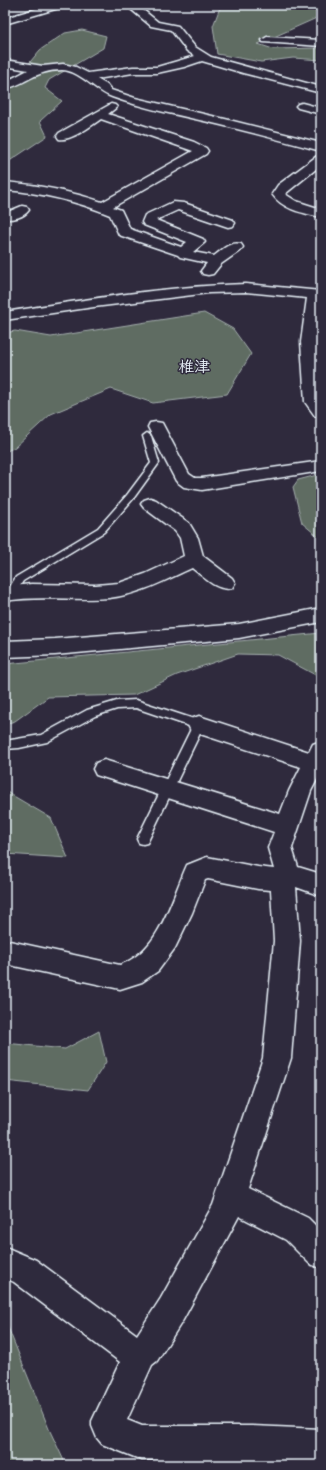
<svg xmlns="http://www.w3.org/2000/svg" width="326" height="1470" font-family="Itim,'Klee One',sans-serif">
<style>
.green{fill:#5f6c62;stroke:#a4aead}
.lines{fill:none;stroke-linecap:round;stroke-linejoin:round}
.lane-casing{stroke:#e8f1f8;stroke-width:3}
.street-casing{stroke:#e8f1f8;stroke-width:3}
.secondary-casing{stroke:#e8f1f8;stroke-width:3}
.lane{fill:#2f2a3d;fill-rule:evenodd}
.street{fill:#2f2a3d;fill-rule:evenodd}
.secondary{fill:#2f2a3d;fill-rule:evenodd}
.labels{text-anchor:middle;stroke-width:3;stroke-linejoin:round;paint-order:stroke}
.far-quarter-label{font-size:16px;font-weight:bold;fill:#e8f1f8;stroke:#2f2a3d}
</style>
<rect width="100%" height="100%" fill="#2f2a3d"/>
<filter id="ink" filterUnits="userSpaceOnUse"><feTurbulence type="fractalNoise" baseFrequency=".025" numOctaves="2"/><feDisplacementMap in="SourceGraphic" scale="8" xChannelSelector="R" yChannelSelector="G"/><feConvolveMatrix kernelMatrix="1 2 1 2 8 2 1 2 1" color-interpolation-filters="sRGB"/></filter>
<g filter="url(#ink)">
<!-- green -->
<path class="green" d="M221,5H321V16L258,44L273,49L321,48V60L293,58L261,62L217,54L213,26Z
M82,30L106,36L103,48L49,80L45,88L62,101L40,121L47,136L5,164V80L21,73L40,50L65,33Z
M204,313L233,329L251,354L227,394L153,403L111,389L51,414L15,447L5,452V333L15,331L51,337Z
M321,474V539L302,523L293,487L298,480Z
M321,633V678L278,655L238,654L177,675L134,695L48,697L15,721L5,724V664Z
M5,791L51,818L68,858L5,854Z
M99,1031L106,1062L88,1090L5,1081V1043L65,1049Z
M5,1320L49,1429L66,1465H5Z"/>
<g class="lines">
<!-- lane casing -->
<g class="lane-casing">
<path id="lane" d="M147,433L151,436L159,463L133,499L104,532L23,581L14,595H8L6,593L16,577L98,528L127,495L151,463L143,436Z
M136,700L203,722L204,725L147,843L143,844L139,843L137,839L192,727L136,708L117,709L95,716L47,742L19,748L5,749V741L41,735L87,710L117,701Z"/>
</g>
<!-- street casing -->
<g class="street-casing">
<path id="street" d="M49,5H64L62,7L5,24V18Z
M126,5H137L158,22L178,26L195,47L211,57L321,87V93L243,73L202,61L184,67L157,73H133L97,79L107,85L111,90L135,98L225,119L321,143V151C288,142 254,133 221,125C185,116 147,110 112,97C97,92 79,70 62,70C36,70 26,84 5,89V82L28,70L5,66V60L43,66L63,64L76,67L88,73L133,67H157L195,56L187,51L171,30L151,26Z
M267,37L321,40V46L263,42L262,40Z
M302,103L321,108V114L298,108L296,106L298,104Z
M111,104L115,105L117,107L108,114L194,142L206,148L208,151L206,154L113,207L121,210L130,229L181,247L187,242L144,225L142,222L145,215L173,202L184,203L233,220L235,223L233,226L228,227L178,210L156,220L203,239L205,242L193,252L214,256C222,250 230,241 241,244L243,247L241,250L221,264L213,274L208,275L203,274L201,271L207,263L180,257L178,255L119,235L110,215C76,201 42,193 5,190V182C38,185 70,191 102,202L193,151L101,119C91,126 71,141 59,139L57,136L59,133Z
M321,155V165L285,194L296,201L321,209V217C303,213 283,210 272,194L278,185L317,156Z
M22,206L27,207L29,210C23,218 14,219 5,219V211H10Z
M246,284L321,291V306L317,342L321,417L315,416L305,402L301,342L307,298L246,292L209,293L94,307L5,320V312C85,300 165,286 246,284Z
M156,422L162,423L189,474L195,478H202L321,461V471L202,490L184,487L176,481L148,427L150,423Z
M150,498L156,500L189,523L198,538L203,556L232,578L235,583L232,588C217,592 204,577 192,568C166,580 138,595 109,598C74,601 40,595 5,601V587L31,584L96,585L119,583L145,574L184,556L180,538L175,531L144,508L141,504L144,500Z
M199,716L309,752L313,744L321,741V772L311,791L292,848L298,867L321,874V896L296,887L300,941L291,1058L248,1189L308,1218L321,1231V1268L310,1264L286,1240L239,1216L183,1320L157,1361L152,1365L127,1420L142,1426H252L321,1429V1463L252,1460H142L102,1444L97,1438L92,1426V1421L120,1362L14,1282L5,1278V1247L36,1260L137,1335L161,1298L213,1205L263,1058L274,941L271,890L258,889L208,879L205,880L192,913L175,948L158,971L142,982L120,989L5,964V940L120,965C160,951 171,900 187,865L207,857L258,867L274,869L268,848L274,832L96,775L93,769L96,763L104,760L280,814L289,791L301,767L191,731L188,725L191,719Z"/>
</g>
<!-- secondary casing -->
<g class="secondary-casing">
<path id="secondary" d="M321,608V622L239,638L55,655L5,657V641L55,639L239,624Z"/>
</g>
<!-- lane -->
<use href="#lane" class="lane"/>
<!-- street -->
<use href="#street" class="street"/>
<!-- secondary -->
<use href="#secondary" class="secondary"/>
</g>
</g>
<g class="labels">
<!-- far-quarter labels -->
<g class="far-quarter-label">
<text x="194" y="372">椎津</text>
</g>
</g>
<!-- margin -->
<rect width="326" height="1470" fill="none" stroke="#2f2a3d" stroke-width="20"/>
<rect x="10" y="10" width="306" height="1450" fill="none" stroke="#e8f1f8" stroke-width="1.5" filter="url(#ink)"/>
</svg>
